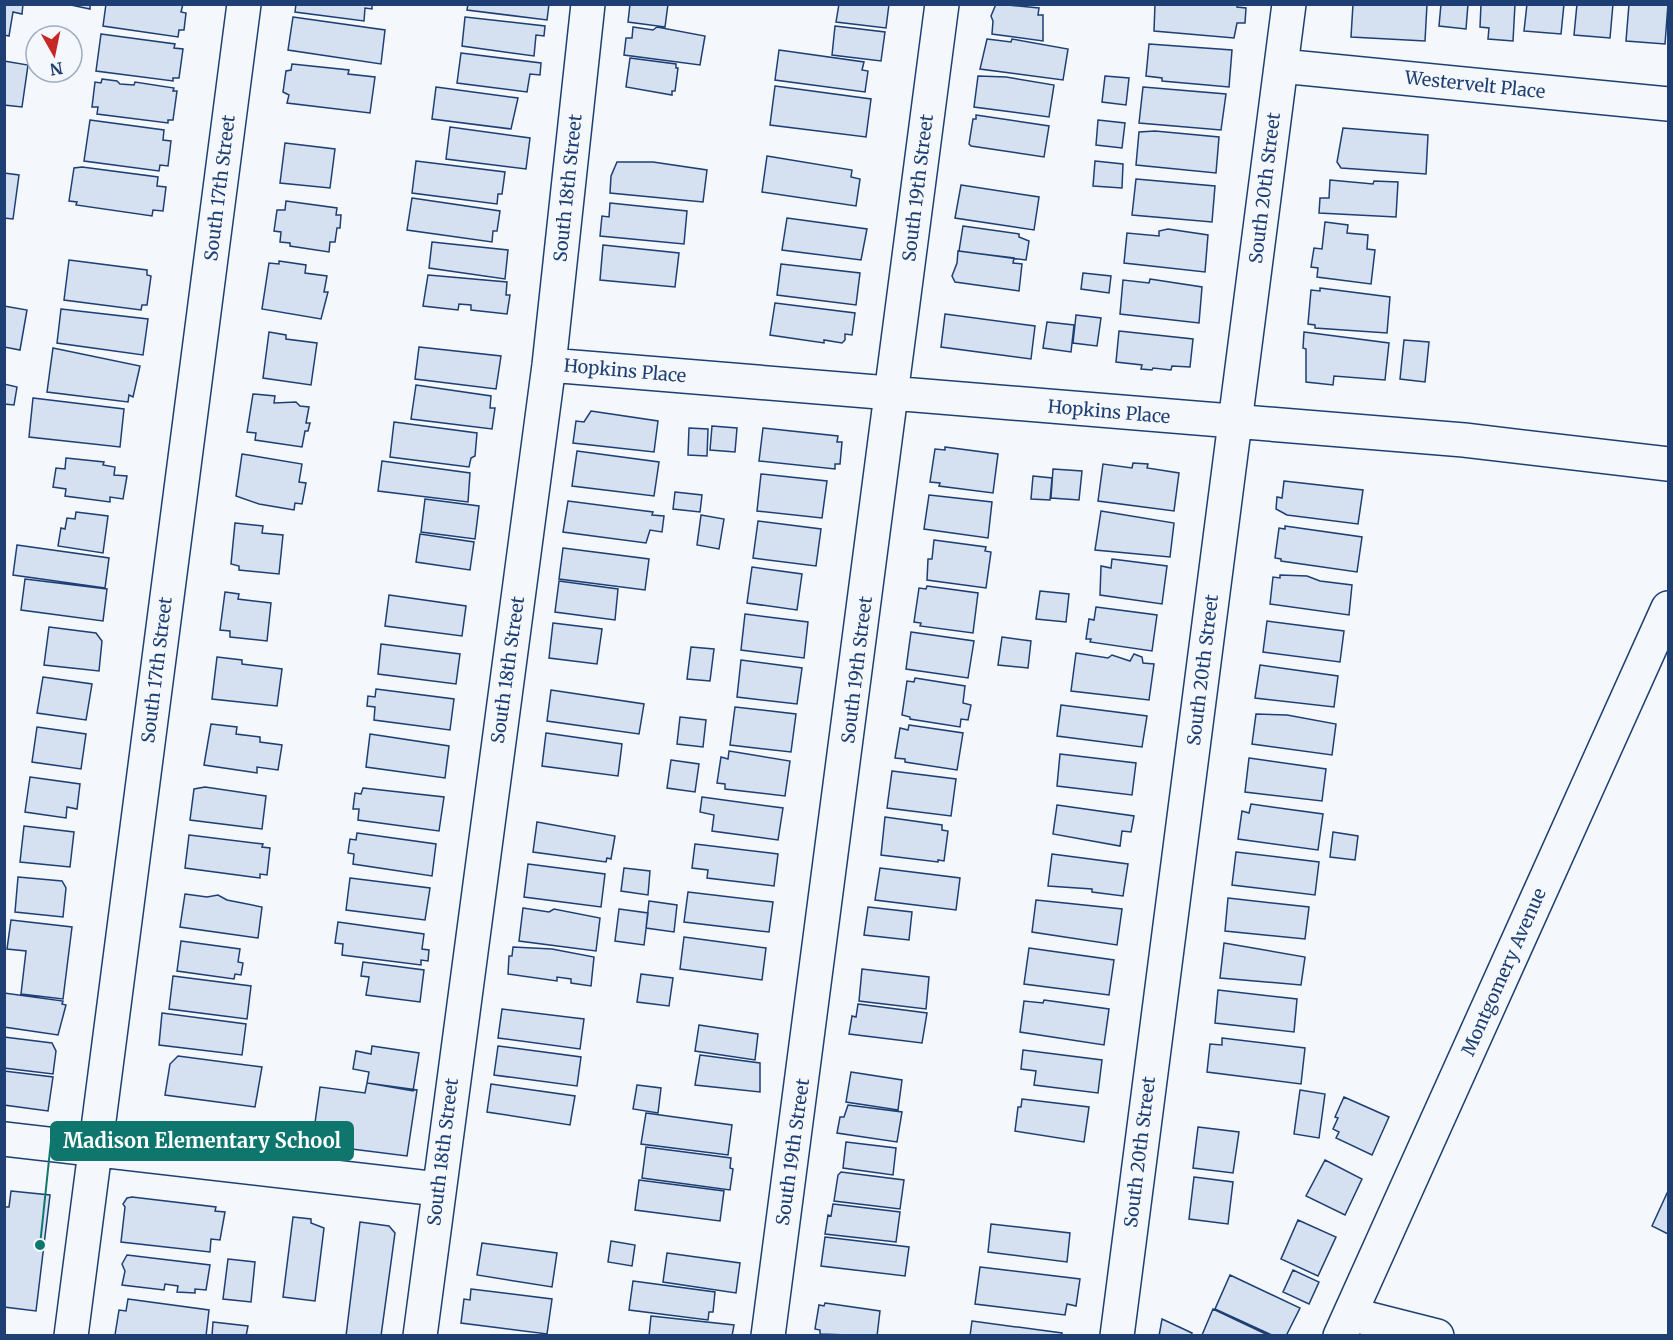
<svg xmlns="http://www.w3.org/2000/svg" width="1673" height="1340" font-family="Merriweather,serif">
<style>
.building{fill:#d5e0f0;stroke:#1d3f73;stroke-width:1.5}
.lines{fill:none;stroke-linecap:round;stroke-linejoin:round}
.minor-casing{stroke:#1d3f73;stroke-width:36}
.minor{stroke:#f4f7fb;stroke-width:33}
.labels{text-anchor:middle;stroke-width:4.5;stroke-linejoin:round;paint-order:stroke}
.street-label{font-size:18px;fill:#1d3f73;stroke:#f4f7fb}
.leader{fill:none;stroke:#0f766e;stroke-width:2}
.callout-dot{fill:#0f766e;stroke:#f4f7fb;stroke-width:2}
.callout{fill:#0f766e;stroke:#0f766e;stroke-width:2}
.callout-label{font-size:20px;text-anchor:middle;font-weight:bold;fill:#fff}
</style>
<rect width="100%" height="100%" fill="#f4f7fb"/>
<!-- building -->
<path class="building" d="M4,4H23L22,14L13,12L9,36L4,35Z
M66,4H90V9Z
M106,4H183L181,12L186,13L184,30H179L178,37L103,26Z
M296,4H372V9L365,8L364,21L295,12Z
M468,4H549L547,20L467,10Z
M630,4H668L665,27L628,22Z
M839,4H889L886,28L836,22Z
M996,4L1039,8L1038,15H1043V41L992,34L993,21L991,16Z
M1155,4H1237V7L1246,8L1245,23H1237L1234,38L1154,31Z
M1353,4H1427L1425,41L1351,37Z
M1441,4H1468L1466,29L1439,26Z
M1481,4H1515L1513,41L1488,39L1489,28L1480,27Z
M1527,4H1564L1561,34L1524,31Z
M1577,4H1613L1610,38L1574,35Z
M1629,4H1668L1665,44L1626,41Z
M293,17L385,30L381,64L288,50Z
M465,17L545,26L544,36L536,35L534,56L462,46Z
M835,26L885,32L881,61L832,55Z
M633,27L653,30L657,27L705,36L700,65L624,55L626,38H632Z
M101,34L175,44L174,48L183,49L179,78H173V81L96,71Z
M987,39L1011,42L1012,39L1068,49L1063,80L980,69Z
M1149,44L1232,50L1229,87L1162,81V78L1146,76Z
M779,50L864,62L862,70L868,71L865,92L775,80Z
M461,53L541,63L540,75L530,74L527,92L457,83Z
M630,58L676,64V68H678L675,91H672V95L626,87Z
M4,61L28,65L22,107L4,105Z
M292,64L349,70L348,74L375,77L370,113L287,103L289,95L283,92L286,71L291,70Z
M978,76L1006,77L1054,85L1049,117L974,107Z
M1105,76L1129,78L1126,105L1102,102Z
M102,79L117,81L120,84L134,85L135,82L174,88L173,91H177L173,120H168V123L97,114L98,107H92L95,82L101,83Z
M775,86L871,99L866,137L770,125Z
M436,87L518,98L511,129L432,119Z
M1143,87L1226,94L1221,130L1139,123Z
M976,115L1049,126L1044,157L971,146L969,144L973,119H976Z
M90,120L164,130L163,140L171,141L168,166L160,165L159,171L84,161Z
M1098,120L1125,123L1122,148L1096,145Z
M450,127L530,138L526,169L446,159Z
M1343,128L1428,135L1426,174L1341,168L1337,162Z
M1155,131L1219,137L1216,173L1136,165L1139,132Z
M285,143L335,149L330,188L280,183Z
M767,156L852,170L851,177L860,179L856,206L762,192Z
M416,161L505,172L502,194H498L497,204L412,193Z
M1095,161L1123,164L1122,188L1093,186Z
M617,162H653L707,170L703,202L610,193L611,176Z
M82,167L158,177L157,186L166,187L163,211L153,210L152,216L76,205L77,202L69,201L74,168Z
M4,173L19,175L13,219L4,218Z
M1136,179L1215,186L1212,222L1132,215Z
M1330,180L1373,184L1374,181L1398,182L1396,217L1319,213L1320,198H1329Z
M961,185L1039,197L1034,230L955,218Z
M412,198L500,211L497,231H493L492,242L407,230Z
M286,201L337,208L336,215H341L340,228H337L335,242H330L329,252L290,246V243L280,242L281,232L274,231L277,210H285Z
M610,203L687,211L684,244L600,236L602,216L609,217Z
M787,218L867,229L861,260L782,250Z
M1325,222L1348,225L1347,233L1368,235L1367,249L1375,250L1371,284L1317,277L1318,268L1311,267L1314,248L1322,249Z
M963,226L1019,234V237L1029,241L1026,260L959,251Z
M1168,229L1208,235L1205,272L1124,263L1127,233L1159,236V231Z
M432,242L508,250L505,279L429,268Z
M603,245L679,253L675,287L600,280Z
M958,251L1014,258L1013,263L1022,264L1019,291L955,282L952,276L957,263Z
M69,260L147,270V275L151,276L147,305H142L141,310L64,300Z
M279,261L306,265L305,273L327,276L324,292H328L321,319L262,309L269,263L279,264Z
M781,264L860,273L856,305L777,295Z
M1083,273L1111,276L1109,293L1081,289Z
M428,275L507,282L506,295H510L507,314L471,310V305L459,304L458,310L423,306Z
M1150,279L1202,287L1199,323L1120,314L1123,280L1149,283Z
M1320,288L1390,297L1387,333L1315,328V325L1308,324L1311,290L1320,291Z
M775,303L855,313L852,335L845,334V340L842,343L824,340V343L770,335Z
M4,306L27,310L20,350L4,347Z
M61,309L148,319L143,355L57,343Z
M945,314L1035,326L1031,359L941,347Z
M1076,315L1101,318L1097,346L1073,343Z
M1047,322L1074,325L1071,352L1043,348Z
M1119,331L1193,339L1190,367L1172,366L1171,370L1153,368L1152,370L1141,369L1142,365L1116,362Z
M269,332L286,335V339L317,343L311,385L263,378Z
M1304,332L1389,343L1385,380L1334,376L1333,385L1306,382V349L1303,348Z
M1404,340L1429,342L1425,382L1400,379Z
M419,347L501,356L496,389L415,379Z
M53,348L140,366L133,397L129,395L128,402L47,392Z
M4,384L17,387L14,405L4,404Z
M416,385L491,396L490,408H495L492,429L411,419Z
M253,394L275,396L274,403L296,402L300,406L309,407L306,423H310L308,431H305L302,447L255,440L256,433L247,432Z
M33,398L124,409L120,447L29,437Z
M591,411L658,421L654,452L573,443L576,421L584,422Z
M394,422L477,433L475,456L471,458L469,467L390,457Z
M712,426L737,428L735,452L710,450Z
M689,428L708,429L707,456L688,455Z
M763,428L838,436L837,442H842L840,464H835V469L759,461Z
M945,447L998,454L993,493L939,486L940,483L930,482L935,449L945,450Z
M577,451L659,462L654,496L572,486Z
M242,454L302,464L299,482L306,483L302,504L295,503L294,510L259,504L236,496Z
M66,458L104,462L103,465L115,467L114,475L127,476L123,499L110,497V502L65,496L66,489L53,487L56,468L65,469Z
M382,461L470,473L468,502L378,491Z
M1133,463L1148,464L1147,468L1179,473L1174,511L1098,501L1103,464L1132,468Z
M1053,469L1082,471L1079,500L1051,498Z
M761,474L827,481L822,518L757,511Z
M1033,476L1052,478L1050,500L1031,499Z
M1284,481L1363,490L1358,524L1287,515L1276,509L1277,497L1282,498Z
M675,492L702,495L700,512L673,509Z
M929,495L992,502L988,538L924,529Z
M425,499L479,506L475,539L421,532Z
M568,501L653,512L652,515L664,516L662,532L650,530L646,543L563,532Z
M1101,511L1174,523L1170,557L1095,550Z
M76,512L108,516L103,553L58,546L61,528L65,529L67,518L75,519Z
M701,515L724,519L719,549L697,545Z
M758,521L821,529L816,566L753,558Z
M235,523L263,526L262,533L283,535L279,574L239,570V566L231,564Z
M1285,526L1362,537L1357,572L1281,561V559L1275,558L1279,528L1285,529Z
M420,534L474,542L470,570L416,562Z
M934,540L986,547L985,551L991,552L986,588L927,580L928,559H932Z
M17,545L109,558L105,588L13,575Z
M563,548L649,559L645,590L559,579Z
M1112,559L1167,566L1162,604L1100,595L1101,566L1111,568Z
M752,567L802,574L797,610L747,603Z
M1280,575L1307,576L1320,581L1352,585L1349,615L1270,604L1273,577L1280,578Z
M25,579L107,589L103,621L21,610Z
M559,581L618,589L615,620L555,612Z
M927,586L978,593L973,633L920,626L921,623L914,622L919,588L926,589Z
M1040,591L1069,594L1066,622L1036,619Z
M225,592L239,594L238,599L271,603L267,641L230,637V631L220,630Z
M389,595L466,606L462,636L385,626Z
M1096,607L1157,615L1152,651L1090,642L1091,639H1086L1089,619L1094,620Z
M745,614L808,622L804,658L741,650Z
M1267,621L1344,631L1340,662L1263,652Z
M553,623L602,629L597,664L549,658Z
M49,627L96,633L102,641L99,671L44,665Z
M911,632L974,641L968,678L906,669Z
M1002,637L1031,641L1028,668L998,665Z
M381,644L460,654L456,684L378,674Z
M691,647L714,649L710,681L687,679Z
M1076,653L1108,658L1112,655L1130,661L1134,654L1142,657L1143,663L1154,664L1149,700L1071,691Z
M217,657L242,660V664L282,669L277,706L212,699Z
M741,660L802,668L797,704L737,697Z
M1260,665L1338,676L1334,707L1255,698Z
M43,677L92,684L86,720L37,713Z
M915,678L965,686L963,703L971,705L968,720L961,719L960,727L910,719V717L902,715L907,681L914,682Z
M376,689L454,699L450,730L374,720L375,707L367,706L368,696L375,697Z
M551,690L644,704L639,734L547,721Z
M1061,705L1147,716L1142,747L1057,736Z
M735,707L796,714L791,752L730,745Z
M1256,714L1287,715L1336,724L1332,755L1252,744Z
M680,717L706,720L703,747L677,744Z
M211,724L237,727L236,734L260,737V742L282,745L278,770L257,767V773L204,765Z
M909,725L963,733L957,770L905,762V759L895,758L900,728L908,730Z
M37,727L86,734L81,769L32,762Z
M546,733L622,744L618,776L542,766Z
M370,734L449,746L445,778L366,767Z
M729,751L790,761L785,796L725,789V784L717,783L721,757L728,759Z
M1060,754L1136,763L1132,795L1057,786Z
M1249,758L1326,769L1322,801L1245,792Z
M671,760L699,764L695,792L667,788Z
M892,771L956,779L951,816L887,808Z
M30,777L80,784L77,809L67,807L66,818L25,812Z
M205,787L266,796L262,829L190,820L194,789Z
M363,788L444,797L439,831L358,820L359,809H353L355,793L361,794Z
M702,797L783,808L778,840L712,831L714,815L700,812Z
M1251,804L1323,814L1318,850L1238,839L1242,811L1249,813Z
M1057,805L1134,816L1131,832L1122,831L1120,846L1053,834Z
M885,817L942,825V830L948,831L944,861L938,860V862L881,855Z
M537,822L615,836L611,859L607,858L606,862L533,852Z
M24,826L74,832L70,867L20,862Z
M1333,832L1358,836L1355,860L1330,857Z
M357,833L436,844L432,876L353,864L354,854L348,853L350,839L356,840Z
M189,835L263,844L262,847L270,848L267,875L260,874V878L185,868Z
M695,844L778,854L774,886L707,878L708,870L692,868Z
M1236,852L1319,862L1315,895L1232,885Z
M1052,854L1128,864L1123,896L1092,892V889L1048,886Z
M528,864L605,874L601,907L524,897Z
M624,868L650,871L648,895L621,891Z
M880,868L960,878L956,910L875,900Z
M18,877L62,881L66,888L63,917L15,912Z
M350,878L430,888L425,920L346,910Z
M688,892L773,902L769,932L684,922Z
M185,894L207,897L218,895L227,900L262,907L258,938L180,927Z
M1228,898L1309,907L1305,939L1225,931Z
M1036,900L1122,909L1117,945L1032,932Z
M649,901L677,905L674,932L646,928Z
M868,907L912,912L909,940L864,935Z
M523,908L549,912L554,909L600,918L596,951L519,941Z
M619,909L648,913L644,945L615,941Z
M11,920L72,927L63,999L21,994L26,951L7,949Z
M338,922L424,934L422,949L429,950L428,961L421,960V965L342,955L343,944L335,943Z
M684,937L766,948L762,980L680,969Z
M181,941L240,949L238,962L243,963L241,975L235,974L234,979L177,971Z
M1224,943L1305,957L1301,985L1220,978Z
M513,947L552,949L594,957L591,986L571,983V979L557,977V981L508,974L509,956H512Z
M1029,948L1114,960L1109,995L1024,984Z
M363,962L424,970L420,1002L366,995L369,977L361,976Z
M862,969L929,977L926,1009L859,1001Z
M641,974L673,978L669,1006L637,1002Z
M173,976L251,986L247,1019L169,1009Z
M1218,990L1297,999L1294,1032L1215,1023Z
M4,993L63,1001L62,1004L66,1005L58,1035L4,1027Z
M1044,1000L1109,1009L1104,1045L1020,1032L1024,1001L1043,1003Z
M858,1004L927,1013L922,1043L849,1034L852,1016L856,1017Z
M502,1009L584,1019L580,1049L498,1038Z
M162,1013L246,1024L242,1055L159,1045Z
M699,1025L758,1034L755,1060L695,1051Z
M4,1037L52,1043L56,1051L53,1074L4,1068Z
M1222,1038L1305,1048L1301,1084L1207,1072L1210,1044L1222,1045Z
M372,1046L419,1053L413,1091L367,1083L369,1072L353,1069L356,1051L371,1054Z
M498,1046L581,1057L577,1086L494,1075Z
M1023,1050L1102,1060L1098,1093L1034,1085L1036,1071L1021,1069Z
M700,1055L760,1063V1092L695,1085Z
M178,1056L262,1067L255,1107L165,1095L170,1064Z
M4,1071L53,1077L48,1111L4,1105Z
M851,1072L902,1080L898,1110L846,1102Z
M367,1083L417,1090L407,1156L312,1144L320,1087L365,1093Z
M491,1084L575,1096L570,1125L487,1112Z
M637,1085L661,1088L658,1113L633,1109Z
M1300,1090L1325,1094L1319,1138L1294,1134Z
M1344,1097L1389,1117L1372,1155L1336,1138L1339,1132L1333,1129L1338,1118L1335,1117Z
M1022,1099L1089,1107L1084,1142L1015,1131L1018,1107H1021Z
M848,1105L902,1112L897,1142L837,1133L840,1117H844Z
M646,1113L732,1125L728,1155L641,1144Z
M1198,1127L1239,1132L1233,1173L1193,1168Z
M846,1142L896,1148L893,1175L843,1168Z
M646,1147L731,1158L730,1168L733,1169L730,1190L642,1178Z
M1325,1160L1362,1179L1345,1215L1306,1196Z
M841,1172L904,1180L900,1209L834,1201L838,1175Z
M1194,1177L1233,1182L1228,1224L1189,1219Z
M639,1180L724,1191L720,1221L635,1210Z
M11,1191L50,1195L36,1311L4,1307V1207H9Z
M1668,1191V1234L1652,1226Z
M132,1197L216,1207L215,1211L225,1212L220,1240L211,1239L210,1252L121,1242L125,1207L123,1204L127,1198Z
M833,1204L900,1212L896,1242L825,1234L828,1215L831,1216Z
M293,1217L311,1219V1223L324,1228L315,1301L283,1297Z
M1298,1220L1336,1237L1318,1276L1281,1259Z
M360,1222L389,1226L395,1233L381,1336H346Z
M991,1224L1070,1233L1067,1262L988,1252Z
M825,1237L909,1247L905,1276L821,1266Z
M611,1241L635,1245L632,1266L608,1262Z
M482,1243L557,1253L552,1287L477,1275Z
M667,1253L740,1263L736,1293L663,1282Z
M127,1255L210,1265L206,1290L195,1289V1293L177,1292L178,1286L165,1284L164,1290L122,1285L125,1271L122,1264Z
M228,1259L255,1262L251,1302L223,1299Z
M980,1267L1080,1279L1076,1306L1067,1304L1065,1315L975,1304Z
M1293,1270L1319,1282L1309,1304L1283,1292Z
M1230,1275L1300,1308L1286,1336H1274L1215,1309Z
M633,1281L715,1292L713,1312H709L708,1320L629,1310Z
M471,1289L552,1299L547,1334L461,1323L464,1299L470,1300Z
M128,1299L209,1310L206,1336L115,1335L119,1310L126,1311Z
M825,1303L880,1311L877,1336L820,1334V1330L815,1329L819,1305L824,1306Z
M1213,1309L1270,1336L1202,1335Z
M651,1316L734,1325L732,1336H649Z
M1162,1319L1192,1333L1191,1336H1159Z
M972,1321L1062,1333V1336H970Z
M213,1322L248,1326L246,1336H212Z"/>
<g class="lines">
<!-- minor casing -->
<g class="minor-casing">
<path id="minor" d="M1281,66L1668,104
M549,365L1464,440L1668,464
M4,1139L438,1189
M1350,1314L1437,1336
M71,1336L244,4
M420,1336L549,365L588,4
M768,1336L942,4
M1117,1336L1289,4
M1340,1336L1668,608"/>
</g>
<!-- minor -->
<use href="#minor" class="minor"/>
</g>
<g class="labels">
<!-- street labels -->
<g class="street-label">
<text transform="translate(1475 85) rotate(6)" y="6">Westervelt Place</text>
<text transform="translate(220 188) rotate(-83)" y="6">South 17th Street</text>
<text transform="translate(568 188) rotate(-84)" y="6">South 18th Street</text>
<text transform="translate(918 188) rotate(-83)" y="6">South 19th Street</text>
<text transform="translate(1265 188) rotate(-83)" y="6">South 20th Street</text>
<text transform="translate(625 371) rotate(5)" y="6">Hopkins Place</text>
<text transform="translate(1109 412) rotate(5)" y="6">Hopkins Place</text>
<text transform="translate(157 670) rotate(-83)" y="6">South 17th Street</text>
<text transform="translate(508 670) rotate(-82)" y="6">South 18th Street</text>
<text transform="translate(857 670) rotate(-83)" y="6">South 19th Street</text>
<text transform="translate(1203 670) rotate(-83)" y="6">South 20th Street</text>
<text transform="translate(1504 972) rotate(-66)" y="6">Montgomery Avenue</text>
<text transform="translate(443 1152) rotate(-83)" y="6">South 18th Street</text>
<text transform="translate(793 1152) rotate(-82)" y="6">South 19th Street</text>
<text transform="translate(1140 1152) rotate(-83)" y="6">South 20th Street</text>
</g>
</g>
<!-- callouts -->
<path class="leader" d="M40 1245L51 1141"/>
<circle class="callout-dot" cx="40" cy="1245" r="6"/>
<rect class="callout" x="51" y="1122" width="302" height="38" rx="6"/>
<g class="callout-label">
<text x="202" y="1148">Madison Elementary School</text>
</g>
<!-- border -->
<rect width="1673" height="1340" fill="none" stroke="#1d3f73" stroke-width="12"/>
<!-- north arrow -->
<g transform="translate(54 54) rotate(171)"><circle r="28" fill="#f4f7fb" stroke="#9eadc5" stroke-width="1.5"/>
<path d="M0-4.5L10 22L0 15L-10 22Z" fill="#c62828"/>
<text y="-9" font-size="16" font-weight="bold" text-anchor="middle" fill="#1d3f73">N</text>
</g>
</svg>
